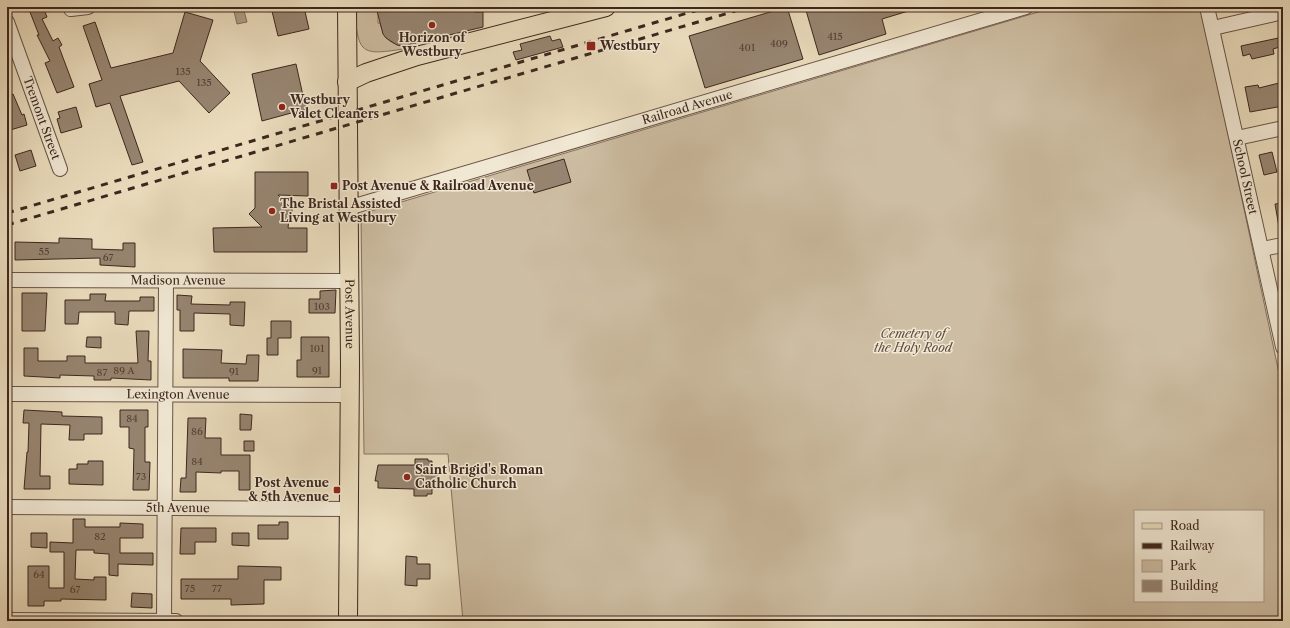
<svg xmlns="http://www.w3.org/2000/svg" width="1290" height="628" font-family="'Libre Caslon Text',serif">
<style>
.green{fill:#cdbda2;stroke:#857260;fill-rule:evenodd}
.water{fill:#af9e87;stroke:#816e5d}
.building{fill:#978571;stroke:#3d271e}
.lines{fill:none;stroke-linecap:round;stroke-linejoin:round}
.minor-casing{stroke:#685446;stroke-width:16}
.major-casing{stroke:#3d271e;stroke-width:20}
.minor{stroke:#f1e8d4;stroke-width:14}
.major{stroke:#eadcbd;stroke-width:18}
.rail{stroke:#3d271e;stroke-width:3;stroke-dasharray:7 7;stroke-linecap:butt}
.poi-dot{fill:#8f2418;stroke:#f1e8d4;stroke-width:1.5}
.labels{text-anchor:middle;stroke-width:3;stroke-linejoin:round;paint-order:stroke}
.number-label{font-size:10px;fill:#543e33}
.poi-label{font-size:12px;font-weight:bold;fill:#3d271e;stroke:#f1e8d4;text-anchor:start}
.street-label{font-size:12px;fill:#3d271e;stroke:#f1e8d4}
.park-label{font-size:12px;font-style:italic;fill:#614c3f;stroke:#f1e8d4}
</style>
<rect width="100%" height="100%" fill="#eadcbd"/>
<filter id="stains"><feTurbulence type="fractalNoise" baseFrequency=".005" numOctaves="4"/><feColorMatrix values="0 0 0 0 .2 0 0 0 0 .09 0 0 0 0 .02 0 0 0 .5 -.17"/></filter>
<radialGradient id="worn" r=".72"><stop offset=".6" stop-color="#630" stop-opacity="0"/><stop offset="1" stop-color="#630" stop-opacity=".3"/></radialGradient>
<!-- green -->
<path class="green" d="M355,7H378V23H380C384,39 392,48 410,44V48C363,55 357,58 355,7Z
M1055,7H1201L1283,392V621H463L448,454H364L361,214ZM1135,511H1263V601H1135Z"/>
<!-- water -->
<path class="water" d="M233,7H243L247,22L237,24Z"/>
<!-- building -->
<path class="building" d="M28,7H43L47,17L42,19L53,41L58,38L62,45L59,47L74,87L57,93L45,63L50,61L37,35H39Z
M271,7H304L309,29L278,36Z
M376,7H475V12H483V27L403,46L397,45L386,38L383,34Z
M787,7L803,59L705,88L689,36Z
M805,7H915V9L882,19L886,34L819,55Z
M185,12L213,20L200,61L230,93L209,113L179,81L120,96L143,162L132,165L110,103L96,107L89,84L102,80L83,26L95,22L111,68L173,53Z
M550,36L552,41L560,39L563,47L516,60L513,52L522,50L520,44Z
M1283,37V46L1273,49L1274,54L1252,59L1250,54L1243,56L1241,46Z
M296,64L306,109L262,121L252,74Z
M1283,82V106L1250,112L1245,87L1258,85L1259,88Z
M13,94L22,115L24,114L27,125L7,131V97Z
M76,107L82,127L61,133L57,119L60,118L58,112Z
M31,150L36,166L20,171L15,155Z
M1272,152L1277,172L1264,175L1259,155Z
M564,159L571,182L534,193L527,170Z
M255,172H308V196L278,195L292,209V214L289,218L288,228H307V252H214L213,228L262,227L249,214L255,208Z
M1283,203V227H1279L1275,204Z
M59,238L92,239V249L123,250V243H135V267L100,265V258L15,260V242L59,243Z
M336,290L335,313H309V299H320V291Z
M22,293H47L45,331H22Z
M90,294H106L105,301H140V297H154V311H129L128,325L115,324V312H79L78,324H65V300H90Z
M177,295L192,296L191,304L230,305V302H245L244,326L230,325V314L194,313V331H180V310H177Z
M271,321H291V338H278V355H267V338H271Z
M136,331H149L148,361H151V380L111,378V380H94V376L60,375V378L24,376V348H38V361H67V356H85V363H138Z
M87,337H101V348L86,347Z
M301,337H329V377H297V360H301Z
M183,349L222,350L221,363L246,364L247,355H259L258,381H229V378H183Z
M24,410L62,412V416L102,417V434H84V440H69L70,425L41,424L40,476H50V489H24L27,452H28L29,423H23Z
M120,410H148V427H145V462H150L149,490H133L134,449L129,448V427H120Z
M240,414L252,415L251,430H240Z
M188,418H206L205,438H221V455H250V490H239V471H221V473L196,472V492H180L181,478H186Z
M244,441H254V451H244Z
M415,459H428V461H432V471L438,472V485H432V494H427V496H414V489L378,488V481H375L378,465H415Z
M88,461H103V485L69,484V469H77V464H88Z
M73,519H85V527H120V523L143,524V538H120V553H153V565L118,564V576L109,575V554L94,553V550H76L75,579L94,580V577H106V600L61,599V601H44V606H28V566H49V588H64V552H50V542L73,543Z
M279,522H288V539H258V525H279Z
M181,528H216V542H195V554H180Z
M31,533H47V548L31,547Z
M232,533H249V546L232,545Z
M406,556L417,557V564H430V579H417V586L405,585Z
M238,566L281,567V580H264V604L231,605V599H181V579H238Z
M132,593L152,594V608L131,607Z"/>
<g class="lines">
<!-- minor casing -->
<g class="minor-casing">
<g id="minor">
<path d="M70,7L71,9L88,7"/>
<path id="s1" d="M1207,7L1283,347"/>
<path id="s2" d="M7,22L60,169"/>
<path d="M1213,28L1283,12"/>
<path d="M1237,138L1283,128"/>
<path id="s3" d="M348,208L1026,7"/>
<path d="M1262,249L1283,245"/>
<path id="s4" d="M7,280L349,281"/>
<path id="s5" d="M7,394L349,395"/>
<path id="s6" d="M7,507L349,509"/>
<path d="M7,620L176,621"/>
<path d="M164,621L166,281"/>
</g>
</g>
<!-- major casing -->
<g class="major-casing">
<g id="major">
<path id="s7" d="M347,7L350,364L348,621"/>
<path d="M347,82L366,73L417,56L606,7"/>
</g>
</g>
<!-- minor -->
<use href="#minor" class="minor"/>
<!-- major -->
<use href="#major" class="major"/>
<!-- rail -->
<path class="rail" d="M7,213L708,7
M7,225L749,7"/>
</g>
<!-- markers -->
<g class="poi-dot">
<circle cx="432" cy="25" r="4"/>
<rect x="586" y="41" width="10" height="10" rx="2"/>
<circle cx="282" cy="107" r="4"/>
<rect x="330" y="182" width="8" height="8" rx="2"/>
<circle cx="272" cy="211" r="4"/>
<circle cx="407" cy="477" r="4"/>
<rect x="333" y="486" width="8" height="8" rx="2"/>
</g>
<g class="labels">
<!-- number labels -->
<g class="number-label">
<text x="835" y="40">415</text>
<text x="779" y="47">409</text>
<text x="747" y="51">401</text>
<text x="183" y="75">135</text>
<text x="204" y="86">135</text>
<text x="44" y="255">55</text>
<text x="108" y="261">67</text>
<text x="322" y="310">103</text>
<text x="317" y="352">101</text>
<text x="124" y="374">89 A</text>
<text x="317" y="374">91</text>
<text x="234" y="375">91</text>
<text x="102" y="376">87</text>
<text x="132" y="422">84</text>
<text x="197" y="435">86</text>
<text x="197" y="465">84</text>
<text x="141" y="480">73</text>
<text x="100" y="540">82</text>
<text x="39" y="578">64</text>
<text x="190" y="592">75</text>
<text x="217" y="592">77</text>
<text x="75" y="593">67</text>
</g>
<!-- poi labels -->
<g class="poi-label">
<text x="432" y="42" text-anchor="middle">Horizon of<tspan x="432" dy="14">Westbury</tspan></text>
<text x="600" y="50">Westbury</text>
<text x="290" y="104">Westbury<tspan x="290" dy="14">Valet Cleaners</tspan></text>
<text x="342" y="190">Post Avenue &amp; Railroad Avenue</text>
<text x="280" y="208">The Bristal Assisted<tspan x="280" dy="14">Living at Westbury</tspan></text>
<text x="415" y="474">Saint Brigid's Roman<tspan x="415" dy="14">Catholic Church</tspan></text>
<text x="329" y="487" text-anchor="end">Post Avenue<tspan x="329" dy="14">&amp; 5th Avenue</tspan></text>
</g>
<!-- street labels -->
<g class="street-label">
<text dy="4" stroke="none"><textPath href="#s3" startOffset="354">Railroad Avenue</textPath></text>
<text dy="4" stroke="none"><textPath href="#s2" startOffset="102">Tremont Street</textPath></text>
<text dy="4" stroke="none"><textPath href="#s1" startOffset="174">School Street</textPath></text>
<text dy="4" stroke="none"><textPath href="#s4" startOffset="171">Madison Avenue</textPath></text>
<text dy="4" stroke="none"><textPath href="#s7" startOffset="307">Post Avenue</textPath></text>
<text dy="4" stroke="none"><textPath href="#s5" startOffset="171">Lexington Avenue</textPath></text>
<text dy="4" stroke="none"><textPath href="#s6" startOffset="171">5th Avenue</textPath></text>
</g>
<!-- park labels -->
<g class="park-label">
<text x="913" y="338">Cemetery of<tspan x="913" dy="14">the Holy Rood</tspan></text>
</g>
</g>
<!-- margin -->
<rect width="1290" height="628" fill="none" stroke="#eadcbd" stroke-width="24"/>
<rect x="8" y="8" width="1274" height="612" fill="none" stroke="#3d271e" stroke-width="2"/>
<rect x="12" y="12" width="1266" height="604" fill="none" stroke="#3d271e"/>
<!-- legend -->
<rect x="1134" y="510" width="130" height="92" fill="#f1e8d4" stroke="#a99b8b"/>
<rect x="1142" y="523" width="20" height="6" fill="#eadcbd" stroke="#a99b8b"/>
<text x="1170" y="530" font-size="12" fill="#3d271e">Road</text>
<rect x="1142" y="543" width="20" height="6" fill="#3d271e" stroke="#a99b8b"/>
<text x="1170" y="550" font-size="12" fill="#3d271e">Railway</text>
<rect x="1142" y="560" width="20" height="12" fill="#cdbda2" stroke="#a99b8b"/>
<text x="1170" y="570" font-size="12" fill="#3d271e">Park</text>
<rect x="1142" y="580" width="20" height="12" fill="#978571" stroke="#a99b8b"/>
<text x="1170" y="590" font-size="12" fill="#3d271e">Building</text>
<rect width="100%" height="100%" filter="url(#stains)"/>
<rect width="100%" height="100%" fill="url(#worn)"/>
</svg>
